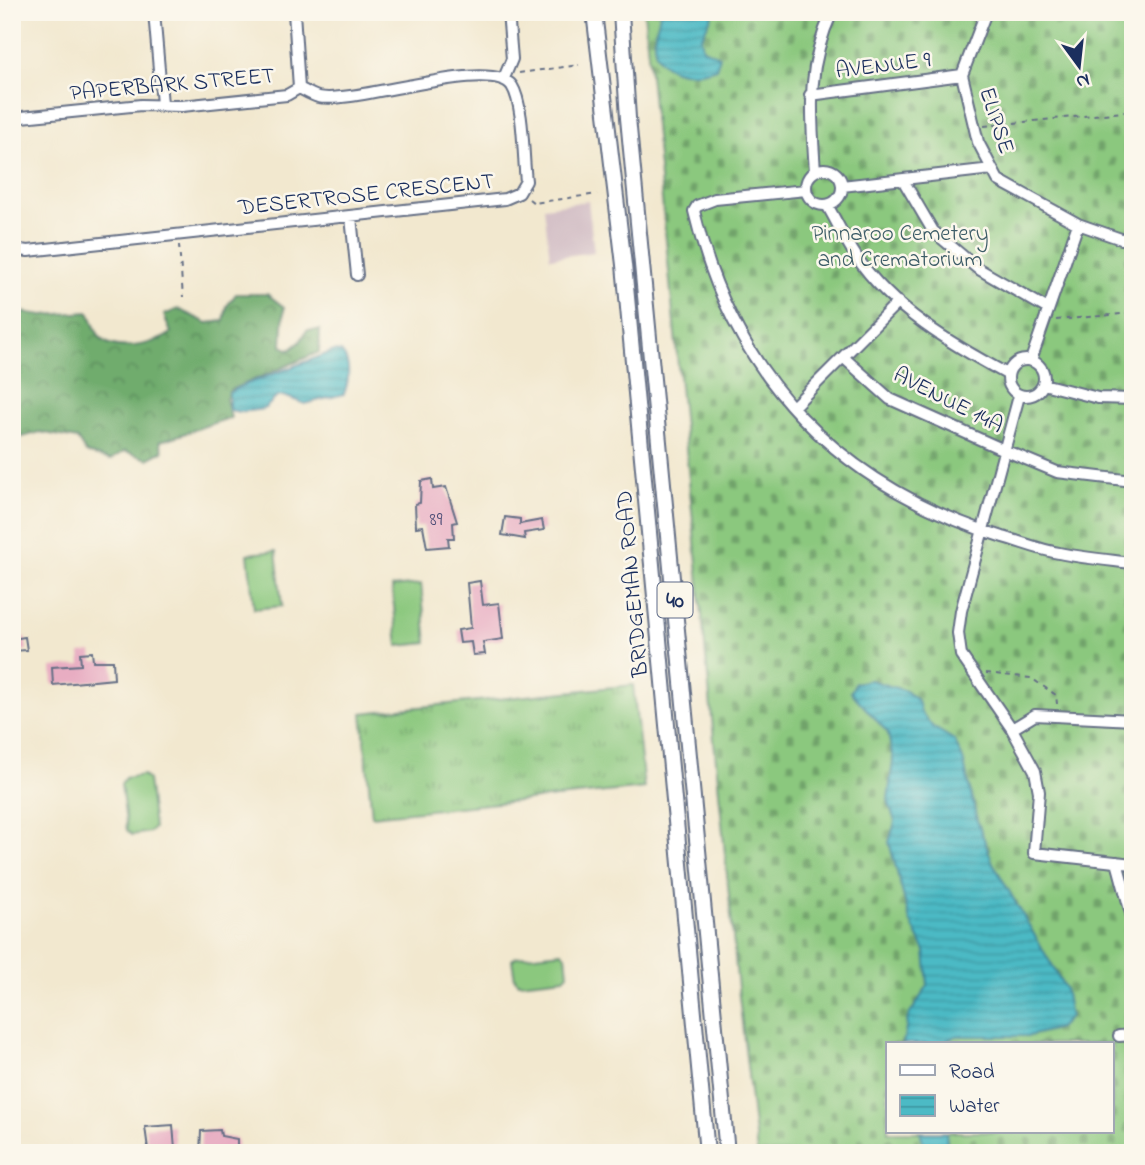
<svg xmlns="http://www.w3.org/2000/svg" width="1145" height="1165" font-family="'Indie Flower',sans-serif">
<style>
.industrial{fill:#d2bdc5}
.grass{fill:url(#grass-tufts);stroke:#537c6e;stroke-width:2}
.forest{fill:url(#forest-crowns);stroke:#466e66;stroke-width:2}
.cemetery{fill:url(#cemetery-stones);stroke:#537c6e;stroke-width:2;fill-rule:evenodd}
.garden{fill:#8bc87e;stroke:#537c6e;stroke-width:2}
.water{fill:url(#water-rules);stroke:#347492;stroke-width:2}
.building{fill:#e8adc2}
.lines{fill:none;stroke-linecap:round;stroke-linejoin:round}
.minor-casing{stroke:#667086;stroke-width:14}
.major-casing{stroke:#667086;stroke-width:18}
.path{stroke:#667086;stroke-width:2;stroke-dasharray:5 5;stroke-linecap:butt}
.minor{stroke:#fff;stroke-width:10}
.major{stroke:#fff;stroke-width:14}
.labels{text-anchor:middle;stroke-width:5;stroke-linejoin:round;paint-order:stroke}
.number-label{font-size:19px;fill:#4e4e77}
.shield{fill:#fbf7ec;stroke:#5e6b89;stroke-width:2}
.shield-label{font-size:21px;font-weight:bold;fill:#1b2f5e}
.street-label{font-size:23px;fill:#1b2f5e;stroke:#fbf7ec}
.park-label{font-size:23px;fill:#3d5d68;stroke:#fbf7ec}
</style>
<defs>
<pattern id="grass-tufts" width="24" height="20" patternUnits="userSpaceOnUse" patternTransform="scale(1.75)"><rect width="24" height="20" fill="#8bc87e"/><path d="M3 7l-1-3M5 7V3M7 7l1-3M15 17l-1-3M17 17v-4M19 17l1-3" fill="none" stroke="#71a36a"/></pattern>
<pattern id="forest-crowns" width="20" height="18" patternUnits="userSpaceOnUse" patternTransform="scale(1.75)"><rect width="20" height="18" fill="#70ac6d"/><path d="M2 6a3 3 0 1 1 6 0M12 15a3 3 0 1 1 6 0" fill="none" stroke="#5b8c5d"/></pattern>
<pattern id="cemetery-stones" width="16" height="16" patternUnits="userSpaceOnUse" patternTransform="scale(1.75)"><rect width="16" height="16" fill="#8bc87e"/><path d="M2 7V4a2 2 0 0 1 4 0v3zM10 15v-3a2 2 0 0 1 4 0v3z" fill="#71a36a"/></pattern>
<pattern id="water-rules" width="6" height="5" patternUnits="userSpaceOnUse" patternTransform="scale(1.75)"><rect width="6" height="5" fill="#4cbac5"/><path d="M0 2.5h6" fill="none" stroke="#3e98a3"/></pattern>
</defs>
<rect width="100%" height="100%" fill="#fbf7ec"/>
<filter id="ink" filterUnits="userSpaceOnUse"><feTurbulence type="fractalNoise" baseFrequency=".0143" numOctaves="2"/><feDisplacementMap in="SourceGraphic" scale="14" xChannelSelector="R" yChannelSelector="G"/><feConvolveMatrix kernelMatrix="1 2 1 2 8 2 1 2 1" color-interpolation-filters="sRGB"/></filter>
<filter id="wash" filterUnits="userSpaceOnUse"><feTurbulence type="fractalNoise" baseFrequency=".00686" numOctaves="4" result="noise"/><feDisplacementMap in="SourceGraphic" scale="28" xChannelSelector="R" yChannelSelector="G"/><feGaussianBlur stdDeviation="1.57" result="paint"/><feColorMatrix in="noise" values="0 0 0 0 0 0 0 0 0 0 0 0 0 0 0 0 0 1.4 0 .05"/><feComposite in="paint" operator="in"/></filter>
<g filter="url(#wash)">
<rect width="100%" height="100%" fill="#f2e8cf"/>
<!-- industrial -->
<path class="industrial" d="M588,201L594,252L550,258L544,207Z"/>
<!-- grass -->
<path class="grass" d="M633,685L644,788L372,816L362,713Z"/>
<!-- forest -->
<path class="forest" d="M236,294H267L284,307L282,346L290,350L300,342L307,330H320L319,352L230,390L226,399L231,418C206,424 185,435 160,441L163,451L148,459L125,451L111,460L86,453L77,439L40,432L12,440V311L43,315L89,312C93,320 95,332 101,338C114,354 158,344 171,333L164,315L178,309L207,323L224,321L227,306Z"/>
<!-- cemetery -->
<path class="cemetery" d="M644,12H1133V1153H757L737,979ZM888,1044H1112V1132H888Z"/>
<!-- garden -->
<path class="garden" d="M276,551L282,606L254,609L248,554Z
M421,584L427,643L398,646L392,587Z
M143,775L148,780L154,828L150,832L132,835L127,830L121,784L125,778Z
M562,952L566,955L568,974L564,978L519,983L515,979L512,960L516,957Z"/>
<!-- water -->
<path class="water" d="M660,12H714L701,38L703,49L720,56L716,68C690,77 653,74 654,39C655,31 659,21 660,12Z
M334,351L341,352C351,363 349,380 344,394L305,404L284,396L277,397L264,409L240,412L229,410V393L239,387Z
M870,680L906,691L918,701L921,712L933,727L954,740L963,759L977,820L993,863L1065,988L1070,1017L1059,1028L1029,1036H956L941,1044H903L908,1017L928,985L925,951L910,921L889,842L895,822L888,800L893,760L888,733L851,692L855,683Z
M920,1132H946L948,1153H927Z"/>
<g id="blocks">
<!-- building -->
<path class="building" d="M432,479L433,489L446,487L457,522L453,523L454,538H448L449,546L427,548L423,526L416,527L415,504L420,503L421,481Z
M505,517L520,519V524L542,520L544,530L524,533L525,539L502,535Z
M480,581L483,605L499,603L503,639L483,642L485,654L473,655L471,642L460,643L458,630L471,628L467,583Z
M25,637L27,650L12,651V639Z
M92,652L93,661H113L114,679L53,685L52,667L81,665L80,653Z
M173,1125L175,1149H148L145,1127Z
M220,1130L221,1136L237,1139V1148L231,1149V1153H200L201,1131Z"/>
</g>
</g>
<g filter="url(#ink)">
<use href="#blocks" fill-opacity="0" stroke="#667086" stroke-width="2"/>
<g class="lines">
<!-- minor casing -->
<g class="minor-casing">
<path id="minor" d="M154,12L162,104
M986,12L962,75L978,142L998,180L1078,224L1121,239H1133
M504,78L512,59L508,12
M810,95L962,75
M12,118L141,105L182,106L287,95L299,88L294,12
M806 187a18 18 0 1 1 36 0a18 18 0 1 1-36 0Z
M815,171C811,112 806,68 832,12
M903,180L933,231L977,268L1048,309
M842,186L992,169
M806,190L715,199L697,206L694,211C733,378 841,487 1003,537C1021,542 1040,550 1059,553C1083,558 1108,560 1133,563
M827,205C837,222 845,240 856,256C891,309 953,345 1007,374
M351,217L357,275
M12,249L28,251L505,199L519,193L526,181C523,158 524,105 512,86C492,56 355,105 318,97C311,95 305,91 299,88
M843,357L890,399L1004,450L1057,472L1133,481
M1008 378a18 18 0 1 1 36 0a18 18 0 1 1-36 0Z
M1031,360L1078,224
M1043,384L1098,398L1133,399
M1019,396L961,611L958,633L961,655L1012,729L1035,771L1039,792L1034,853L1133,864
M793,407L898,302
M1012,729L1035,715L1133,720
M1117,862L1133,921
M1119,1036L1133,1035"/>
</g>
<!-- major casing -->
<g class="major-casing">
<path id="major" d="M594,12L624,265L707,1153
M621,12L628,118L727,1153"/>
</g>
<!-- path -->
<path class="path" d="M519,73L579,65
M984,126L1133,111
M529,199L534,203L597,194
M179,245L183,297
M1056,320L1133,313
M986,673L1031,678L1056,695L1057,704"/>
<!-- minor -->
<use href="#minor" class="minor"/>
<!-- major -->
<use href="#major" class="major"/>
</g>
</g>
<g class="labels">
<!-- number labels -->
<g class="number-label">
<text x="436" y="525">89</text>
</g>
<!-- shield labels -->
<rect class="shield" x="657.5" y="582.5" width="35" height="35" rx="5"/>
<g class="shield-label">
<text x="675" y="607">40</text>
</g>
<!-- street labels -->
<g class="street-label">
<text transform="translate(883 64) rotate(-7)" y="8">AVENUE 9</text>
<text transform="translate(172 83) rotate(-5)" y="8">PAPERBARK STREET</text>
<text transform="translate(998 120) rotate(72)" y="8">ELIPSE</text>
<text transform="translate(366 193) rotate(-6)" y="8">DESERTROSE CRESCENT</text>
<text transform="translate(949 399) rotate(27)" y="8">AVENUE 14A</text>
<text transform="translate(631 584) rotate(-95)" y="8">BRIDGEMAN ROAD</text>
</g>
<!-- park labels -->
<g class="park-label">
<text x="900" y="240">Pinnaroo Cemetery<tspan x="900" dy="26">and Crematorium</tspan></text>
</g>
</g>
<!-- margin -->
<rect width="1145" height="1165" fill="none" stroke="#fbf7ec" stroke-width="42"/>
<!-- legend -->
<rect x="886" y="1042" width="228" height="91" fill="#fbf7ec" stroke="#a1a7b3" stroke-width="2"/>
<rect x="900" y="1065" width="35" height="10" fill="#ffffff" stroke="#a1a7b3" stroke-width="2"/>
<text x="949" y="1078" font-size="21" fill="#1b2f5e">Road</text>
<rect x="900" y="1095" width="35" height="21" fill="url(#water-rules)" stroke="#a1a7b3" stroke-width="2"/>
<text x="949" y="1112" font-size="21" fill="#1b2f5e">Water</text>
<!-- north arrow -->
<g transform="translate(1079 66) rotate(165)" stroke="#fbf7ec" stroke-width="5" paint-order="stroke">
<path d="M0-5L12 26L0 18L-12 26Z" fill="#1b2f5e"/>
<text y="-10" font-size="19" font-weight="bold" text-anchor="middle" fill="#1b2f5e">N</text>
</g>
</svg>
